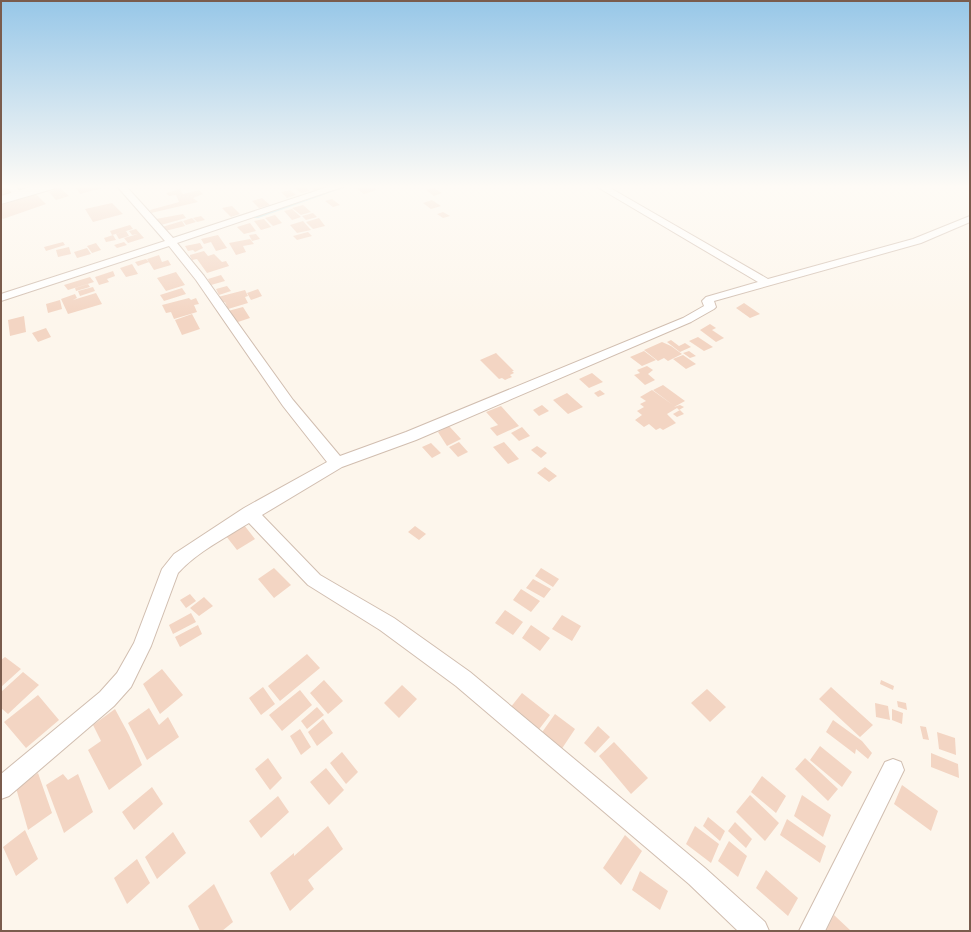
<svg xmlns="http://www.w3.org/2000/svg" width="971" height="932" font-family="'Space Grotesk',sans-serif">
<style>
.lines{fill:none;stroke-linecap:round;stroke-linejoin:round}
.canal{fill:#bfe3e8;fill-rule:evenodd}
.building{fill:#f3d5c3}
.street-casing{stroke:#d1beb0;stroke-width:2}
.secondary-casing{stroke:#d6c0b0;stroke-width:2}
.street{fill:#fff;fill-rule:evenodd}
.secondary{fill:#fff;fill-rule:evenodd}
</style>
<rect width="100%" height="100%" fill="#fdf6ec"/>
<g class="lines">
<!-- canal -->
<path class="canal" d="M340,185H352L258,218H252L251,216Z"/>
</g>
<!-- building -->
<path class="building" d="M74,185H104L106,187L80,194Z
M304,185L310,191L301,193L295,188Z
M309,185H322L325,188L314,191Z
M365,186L369,189L374,188L377,190L364,194L356,188Z
M1,188H7L13,195L1,198Z
M60,188L69,196L56,200L49,192Z
M434,188L442,193L434,196L426,190Z
M180,189L183,194L199,190L203,194L193,198L198,202L151,213L150,210L179,202L176,195L169,196L166,193Z
M290,190L296,195L287,198L281,192Z
M36,194L46,204L3,219L1,217V205Z
M262,198L270,205L259,208L252,201Z
M332,199L340,205L333,207L325,201Z
M432,200L441,206L431,209L423,203Z
M112,203L123,214L93,222L85,209Z
M303,205L311,212L301,215L292,208Z
M232,206L240,214L231,217L222,208Z
M292,209L301,217L292,220L284,211Z
M443,212L450,216L443,218L437,214Z
M313,213L317,217L306,220L302,216Z
M183,214L186,218L161,225L156,219Z
M275,215L282,223L273,226L265,218Z
M201,216L205,220L197,222L193,218Z
M192,218L196,222L186,225L183,221Z
M319,218L325,226L313,229L306,222Z
M264,219L271,227L261,230L254,221Z
M182,221L185,226L165,231L162,227Z
M303,221L311,230L297,233L290,225Z
M250,223L256,231L244,234L237,227Z
M130,225L133,229L112,235L110,231Z
M136,229L144,238L128,243L124,238L138,234L132,235L129,231Z
M126,231L129,236L119,239L116,234Z
M308,232L312,236L297,240L293,236Z
M256,234L260,239L252,241L249,235Z
M113,235L116,240L106,242L104,238Z
M218,235L227,248L216,251L211,242L204,244L201,239Z
M250,239L254,244L243,246L246,252L236,255L229,243Z
M63,242L65,245L46,251L44,247Z
M124,242L127,245L117,248L114,245Z
M96,243L101,250L92,253L87,246Z
M200,243L203,248L195,252L193,250L188,251L185,246Z
M69,247L71,254L58,257L56,250Z
M87,248L91,254L77,258L74,252Z
M204,251L208,256L214,254L222,262L226,261L229,266L207,273L197,259L192,260L190,256V255Z
M159,255L162,262L168,260L171,265L154,270L147,259Z
M146,259L149,262L138,266L135,262Z
M132,264L138,274L126,277L120,268Z
M113,271L115,276L107,279L109,282L99,285L95,277Z
M176,272L185,285L166,291L157,278Z
M221,275L225,281L211,285L208,279Z
M90,277L94,282L68,290L64,285Z
M88,284L90,287L76,291L75,288Z
M227,286L231,291L219,295L216,289Z
M93,287L95,291L80,296L78,291Z
M182,288L186,294L164,301L160,295Z
M258,289L262,296L251,300L247,293Z
M245,290L248,296L245,297L248,303L228,309L225,302L221,303L218,297Z
M96,293L102,304L68,314L61,299L75,294L77,298L73,300Z
M189,298L191,300L196,298L199,304L194,305L197,312L174,319L171,312L166,313L162,305Z
M60,300L62,309L48,313L46,304Z
M744,303L760,314L750,318L736,308Z
M243,307L250,318L235,323L228,311Z
M192,314L200,329L182,335L175,320Z
M24,316L26,332L10,336L8,320Z
M710,324L716,328L712,330L724,338L716,342L700,330Z
M46,328L51,337L38,342L32,333Z
M698,337L713,347L704,351L689,341Z
M671,340L679,346L685,343L691,347L680,352L667,342Z
M662,342L671,346L682,354L668,361L664,358L658,361L644,350Z
M644,351L656,360L642,366L630,357Z
M689,351L696,356L690,358L683,353Z
M496,353L514,371H512L514,373L510,375L512,377L505,380L502,378L499,379L480,360Z
M683,355L696,364L686,369L673,359Z
M647,366L653,370L648,374L655,380L645,385L634,375L640,373L637,370Z
M592,373L603,382L589,388L579,379Z
M663,385L685,401L674,407L680,405L684,407L679,410L677,408L667,414L676,423L663,430L660,428L656,430L649,424L644,427L635,420L642,415L637,411L644,407L640,404L646,401L640,397L652,390L673,405L653,390Z
M600,390L605,394L598,397L594,393Z
M567,393L583,407L568,414L553,400Z
M542,405L549,411L539,416L533,410Z
M501,406L519,426L497,436L490,428L498,425L486,412Z
M680,410L684,414L677,417L673,414Z
M449,426L461,439L447,446L438,432Z
M522,427L530,436L519,441L511,433Z
M459,442L468,452L458,457L449,447Z
M504,442L519,459L508,464L493,447Z
M431,443L441,453L432,458L422,447Z
M537,446L547,453L541,458L531,450Z
M545,467L557,476L549,482L537,473Z
M244,525L255,539L237,550L226,536Z
M415,526L426,534L419,540L408,532Z
M274,568L291,585L274,598L258,579Z
M541,568L559,579L553,587L535,576Z
M533,579L551,589L544,598L526,588Z
M521,589L540,601L531,612L513,600Z
M190,594L196,601L186,608L180,600Z
M204,597L213,606L199,616L190,608Z
M505,610L523,622L513,635L495,623Z
M191,613L196,622L173,634L169,625Z
M562,615L581,626L572,641L552,629Z
M198,625L202,634L180,647L175,637Z
M531,625L550,638L540,651L522,638Z
M307,654L320,668L280,701L268,686Z
M5,657L21,669L1,687V660Z
M162,669L183,695L160,714L143,684Z
M23,672L39,685L8,714L1,708V692Z
M324,680L343,701L328,714L310,693Z
M881,680L894,686L893,690L880,684Z
M402,685L417,699L399,718L384,703Z
M263,687L275,704L261,715L249,698Z
M831,687L873,725L860,737L819,699Z
M707,689L726,707L710,722L691,703Z
M300,690L312,705L282,731L269,715Z
M522,693L550,715L527,745L510,708Z
M38,695L59,720L26,748L4,722Z
M897,701L906,703L907,710L898,707Z
M875,703L888,706L890,720L876,717Z
M317,707L324,715L307,729L301,721Z
M149,708L159,725L168,717L179,737L147,760L128,723Z
M115,709L129,735L142,765L109,790L88,750L101,741L93,725Z
M892,709L903,713L902,724L892,720Z
M555,714L575,729L553,762L533,745Z
M323,719L333,733L317,746L308,732Z
M833,720L862,741L872,753L868,759L856,749L855,754L826,732Z
M598,726L610,737L595,753L584,743Z
M920,726L926,727L929,740L923,739Z
M300,729L311,747L301,755L290,736Z
M937,732L955,738L956,755L939,749Z
M614,742L648,778L631,794L599,756Z
M820,746L852,772L842,787L810,760Z
M342,752L358,772L346,784L330,763Z
M931,753L958,764L959,778L931,767Z
M268,758L282,778L270,790L255,769Z
M805,758L838,789L828,801L795,769Z
M326,768L344,790L329,805L310,782Z
M38,773L52,813L28,830L16,788Z
M63,774L68,780L78,774L93,812L64,833L46,785Z
M762,776L786,796L776,813L751,792Z
M902,785L938,811L931,831L894,804Z
M152,787L163,804L134,830L122,812Z
M750,795L779,823L765,841L736,812Z
M802,795L831,815L823,837L794,816Z
M278,796L289,812L261,838L249,821Z
M708,817L725,831L720,841L703,826Z
M787,819L826,846L820,863L780,835Z
M735,822L752,839L746,848L728,831Z
M328,826L343,849L308,880L314,889L290,911L270,873L294,853V856Z
M695,826L719,844L711,863L686,844Z
M25,830L38,859L16,876L3,847Z
M173,832L186,853L157,879L145,857Z
M625,835L642,851L621,885L603,868Z
M729,841L747,856L738,877L718,861Z
M137,859L150,883L127,904L114,878Z
M766,870L798,898L788,916L756,888Z
M640,871L668,891L660,910L632,890Z
M214,884L233,922L222,931H200L188,906Z
M834,915L851,931H826Z"/>
<g class="lines">
<!-- street casing -->
<g class="street-casing">
<path id="street" d="M5,185H14L23,195L21,197H15Z
M116,185H125L173,238L334,185H348L177,243L204,276L293,400L340,456L406,432L683,318L704,306L702,301L706,297L758,282L594,185H605L768,279L913,239L970,216V222L921,243L714,301L716,307L714,309L691,322L416,440L342,467L262,515L320,575L394,618L470,672L705,868L765,922L769,931H738L689,884L456,686L380,630L308,585L249,523C225,538 197,552 178,573L151,646L131,687L114,706L9,796L1,799V774L100,692L117,673L134,643L162,569L174,554L244,508L327,462L283,406L196,280L169,246L1,301V294L165,241Z
M893,759L901,762L904,770L825,931H799L885,762Z"/>
</g>
<!-- secondary casing -->
<g class="secondary-casing">
<path id="secondary" d="M37,185H58L56,188L1,204V196Z"/>
</g>
<!-- street -->
<use href="#street" class="street"/>
<!-- secondary -->
<use href="#secondary" class="secondary"/>
</g>
<!-- sky -->
<linearGradient id="sky" x2="0" y2="1"><stop stop-color="#97c7e8"/><stop offset="0.59" stop-color="#fefbf6"/><stop offset="1" stop-color="#fefbf6" stop-opacity="0"/></linearGradient>
<rect width="971" height="316" fill="url(#sky)"/>
<!-- border -->
<rect width="971" height="932" fill="none" stroke="#7a5c4d" stroke-width="4"/>
</svg>
